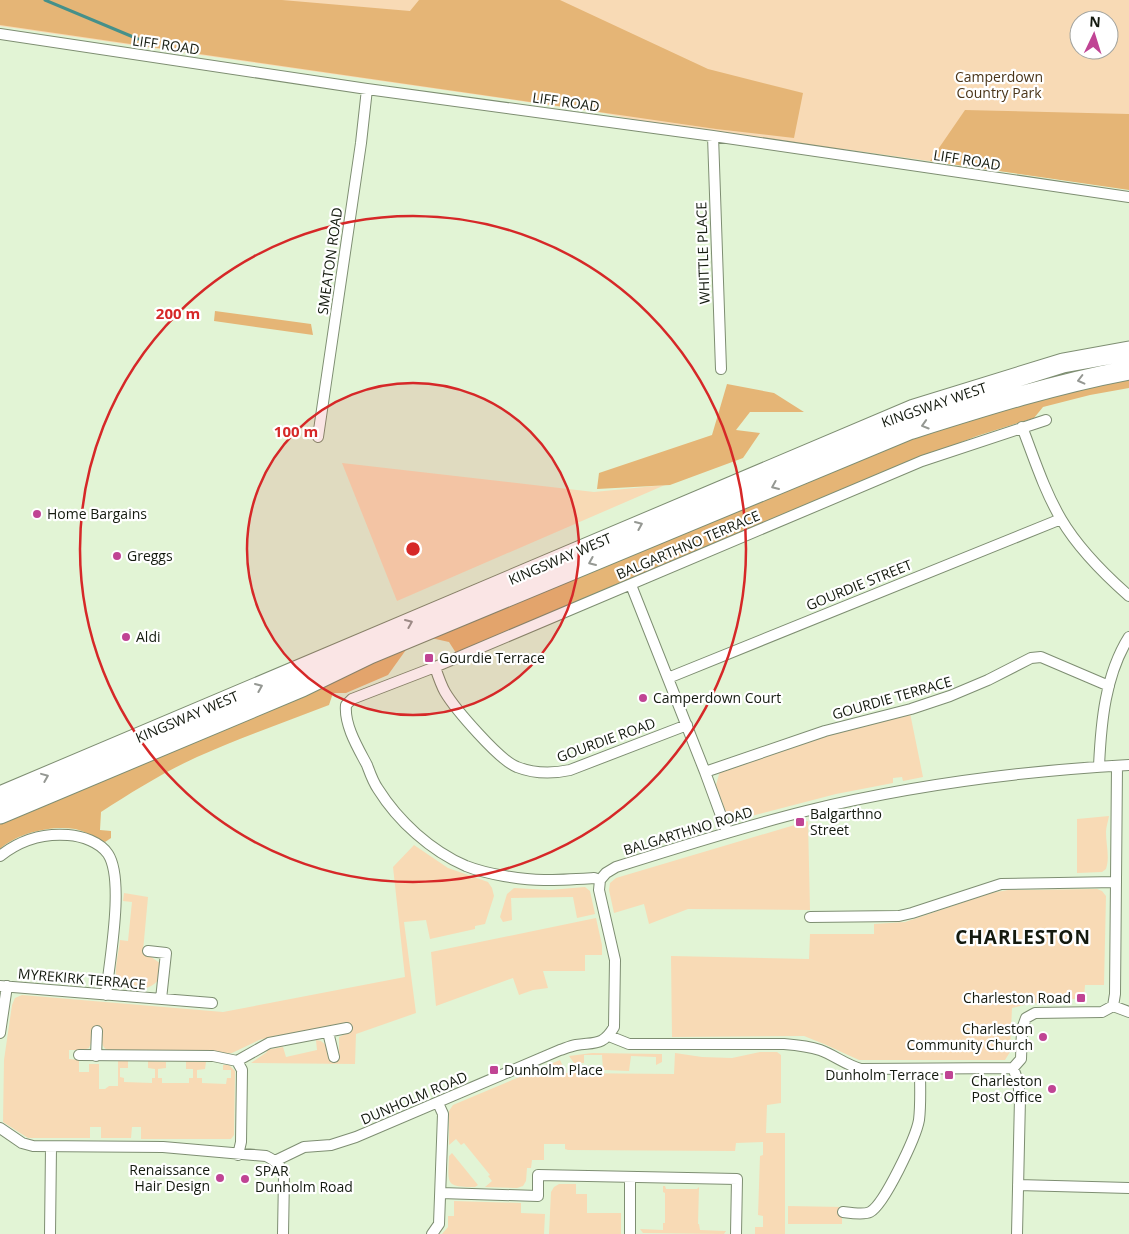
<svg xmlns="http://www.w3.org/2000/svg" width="1129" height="1234" font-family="'Open Sans',sans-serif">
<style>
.green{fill:#f8dab5;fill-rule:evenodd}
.forest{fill:#e5b576}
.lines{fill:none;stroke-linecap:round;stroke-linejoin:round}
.stream{stroke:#45908a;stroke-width:3}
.street-casing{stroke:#7e8e72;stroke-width:12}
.highway-casing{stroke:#7e8e72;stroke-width:21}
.street{stroke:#fff;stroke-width:10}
.highway{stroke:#fff;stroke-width:19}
.oneway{stroke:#959893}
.ring{fill:none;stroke:#d62828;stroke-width:2.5}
.poi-dot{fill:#c04494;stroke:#fff;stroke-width:2}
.labels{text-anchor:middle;stroke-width:4.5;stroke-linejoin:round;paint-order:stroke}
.street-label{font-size:14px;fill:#141a0f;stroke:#fff}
.park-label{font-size:14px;fill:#4a3519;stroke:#fff}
.poi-label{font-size:14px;fill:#141a0f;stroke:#fff;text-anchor:start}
.district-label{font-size:19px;font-weight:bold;letter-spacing:1px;fill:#141a0f;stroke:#fff}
.centre{fill:#d62828;stroke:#fff;stroke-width:2.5}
.ring-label{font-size:15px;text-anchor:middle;font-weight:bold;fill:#d62828;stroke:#fff;stroke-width:4.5;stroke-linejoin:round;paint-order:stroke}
</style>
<rect width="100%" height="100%" fill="#e2f4d5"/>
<!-- green -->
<path class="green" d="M0,0H1129V184L1042,177L843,149H809L713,136L603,113L0,26ZM1079,20H1109V50H1079Z
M342,463L594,492L665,485L397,601Z
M910,713L923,777L903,781L902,777L893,778V783L836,794L740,819L733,818L729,812L726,813L716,785L720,771L825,736Z
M1109,816C1108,822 1106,827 1106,832C1106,845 1110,857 1106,869L1102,872L1077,873V819Z
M808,821L810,910L688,909L649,924L644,904L614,913L609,890L610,883L616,878Z
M414,845L448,868L488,882L492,888L494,896L485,924L475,926V929L430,939L426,920L404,922L416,1013L356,1034L355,1064L251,1063L267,1052L266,1050L283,1047L286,1057L317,1050L316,1040L321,1041L339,1056V1037L347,1033L280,1037L278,1035L259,1040L232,1053L109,1051C100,1047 102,1040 101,1030H92L91,1043L89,1048L83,1050H69V1059L79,1060V1072H89V1064H99V1089H105L109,1086H118V1061L121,1059L128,1061V1068H120V1077L124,1078V1082L152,1083V1078H155V1069L148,1068V1061L166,1062V1068L158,1069V1078H162V1083H189V1078H193V1069H186V1061L206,1062L205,1069L197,1070V1078H202V1083L226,1084L227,1078H231V1070H223V1065H229L235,1071L234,1135L231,1139H141V1127H132L131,1138H101V1127H90V1138H28L3,1122L4,1060L12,1005L15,998L22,995L223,1012L405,977L393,867Z
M585,887L590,891L595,914L577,918L573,897L511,898L512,920L503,922L500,917L507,894L514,888L549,890Z
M1097,889L1102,891L1106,896L1104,985H1085L1084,999H1072L1061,1004L1032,1003L1012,1008L1010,1052L1005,1060H859L824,1044L804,1036L672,1037L671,956L809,959L810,934H874V924L905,922L991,893L1008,890Z
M124,893L148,897L143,951L161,964C161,967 161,972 160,976C155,993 119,995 116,976C115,965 119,951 120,940L128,941L132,902L123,901Z
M596,918L602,945V955H585V971H543L548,988L533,990L519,995L513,978L436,1006L431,952Z
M760,1052H777L781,1055V1103L767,1105L766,1133H785V1234H755V1227H763V1216L758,1215L760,1156L763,1155V1142L736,1143L735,1151L568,1150L565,1149V1144H544V1160H532L531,1168H527L526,1181L523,1186L517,1188L485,1187L492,1181L488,1176L490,1175L464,1143L461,1145L456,1139L449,1145V1111L453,1105L560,1060L566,1073L674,1074L675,1053L702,1057L732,1058Z
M592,1053L662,1054V1062L656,1065V1057L631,1056L629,1071L603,1070L602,1055H584V1063H574L569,1056Z
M452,1153L478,1185L475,1187C445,1187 448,1184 449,1156Z
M559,1184H576V1194H587V1213H621V1234H549L551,1192L554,1187Z
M663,1186H665L666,1189H697L699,1187L698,1224H699L700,1230L726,1231L724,1234L643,1233L640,1229L663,1230V1223H665V1193L663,1192Z
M454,1201L521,1203V1213L545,1214L544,1234H442L448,1227V1216H454Z
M788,1206L842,1207V1224H788Z"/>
<!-- forest -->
<path class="forest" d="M0,0H282L410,11L419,0H560L708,69L803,93L794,138L716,129L0,25Z
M965,110L1129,114V190L930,161Z
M215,311L311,324L313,335L214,321Z
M1129,379V388L1090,395L1043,407L1034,418L977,436L921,458L456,653L449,642L431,638L913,438L996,410L1083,387Z
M727,384L774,393L804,412H750L736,430L760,433L743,458L670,485L597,489L599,473L712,435Z
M408,647L388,675L346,693H333L329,705C285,722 240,738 197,757C164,772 132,792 101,812L100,830L111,831V838L105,842C95,838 85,831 75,829C52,825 17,833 0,849V824Z"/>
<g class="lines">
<!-- stream -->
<path class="stream" d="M45,0L138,39"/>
<!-- street casing -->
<g class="street-casing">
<path id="street" d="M0,34L367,89L713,136L1129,197
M713,136L721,369
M1022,427C1034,458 1044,490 1061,519C1078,548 1104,574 1129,596
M318,437L361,143L367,89
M631,585L705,772L727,832
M435,667C438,676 441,685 445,692C455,709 500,761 517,767C535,774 552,774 570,770L687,725
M668,678L1061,519
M1099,766C1101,723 1105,675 1129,637
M705,772L825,731L911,709L950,696L988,680L1031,658L1041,657L1109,686
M0,856C20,840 42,833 68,835C82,836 100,842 108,854C125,880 109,963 106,995
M600,880L594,878C577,879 561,880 544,880C522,880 486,874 466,866C431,851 398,821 378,789C373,782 370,773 367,765C358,748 344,725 346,705L352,699L435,667L922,461L1046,420
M600,880L606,873L616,867C679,847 742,827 806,811C912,785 1020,771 1129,765
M810,917L899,916L912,913L1001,884L1116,882
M148,951L166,953L161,999
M0,986L212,1003
M1113,1006L1115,994L1117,766
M328,1032L334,1057
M0,1033L7,986
M609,1036L629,1044H784C796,1045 808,1046 820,1050C834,1055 846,1065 861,1069L1013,1068
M79,1055L213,1056L237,1061L242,1070L241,1142L238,1155
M96,1056L97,1031
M237,1061L269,1043L347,1028
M1013,1068L1018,1081L1020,1098L1017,1234
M1013,1068L1021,1059L1022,1029L1026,1018L1035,1013L1102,1012L1113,1006L1129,1012
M0,1128L22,1143L33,1146L163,1147L266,1156C276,1161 281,1165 284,1176L283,1234
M275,1161L304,1147L331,1145L356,1137L560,1050C566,1048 571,1046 576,1045C595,1042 603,1046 614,1027L615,960L599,890L600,880
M630,1177V1234
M1018,1185L1129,1188
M441,1193L538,1196V1175L737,1179L736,1234
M843,1212C851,1213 864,1215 870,1212C884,1205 916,1137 919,1120C921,1104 920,1086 920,1070
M50,1234L51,1147
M432,1234L439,1224L443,1114L438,1103"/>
</g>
<!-- highway casing -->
<g class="highway-casing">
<path id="highway" d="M0,796L914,409L1063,363L1129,351
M0,814L302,687L370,654L909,430C982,407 1054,384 1129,370"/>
</g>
<!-- street -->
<use href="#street" class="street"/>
<!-- highway -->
<use href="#highway" class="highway"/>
</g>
<!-- one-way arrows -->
<defs><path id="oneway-chevron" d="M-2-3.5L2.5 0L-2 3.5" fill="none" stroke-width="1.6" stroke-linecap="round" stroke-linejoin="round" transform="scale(1.25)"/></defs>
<g class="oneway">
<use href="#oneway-chevron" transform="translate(1081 380) rotate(166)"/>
<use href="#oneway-chevron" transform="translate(925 425) rotate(163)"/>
<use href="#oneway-chevron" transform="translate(775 486) rotate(157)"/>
<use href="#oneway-chevron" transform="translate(639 525) rotate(-23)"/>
<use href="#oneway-chevron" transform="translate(592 562) rotate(157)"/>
<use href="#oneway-chevron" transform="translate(409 623) rotate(-23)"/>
<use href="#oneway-chevron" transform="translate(259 687) rotate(-23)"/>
<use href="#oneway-chevron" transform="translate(45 777) rotate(-22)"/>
</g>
<!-- distance rings -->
<circle cx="413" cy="549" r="166" fill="#d62828" fill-opacity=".12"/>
<g class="ring">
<circle cx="413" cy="549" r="166"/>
<circle cx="413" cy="549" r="333"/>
</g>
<!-- markers -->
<g class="poi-dot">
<circle cx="37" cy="514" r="5"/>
<circle cx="117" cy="556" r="5"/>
<circle cx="126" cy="637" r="5"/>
<rect x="424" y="653" width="10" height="10" rx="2.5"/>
<circle cx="643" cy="698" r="5"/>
<rect x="795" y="817" width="10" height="10" rx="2.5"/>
<rect x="1076" y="993" width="10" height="10" rx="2.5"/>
<circle cx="1043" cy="1037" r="5"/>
<rect x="489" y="1065" width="10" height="10" rx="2.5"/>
<rect x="944" y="1070" width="10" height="10" rx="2.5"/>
<circle cx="1052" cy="1089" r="5"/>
<circle cx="220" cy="1178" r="5"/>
<circle cx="245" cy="1179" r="5"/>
</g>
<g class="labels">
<!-- street labels -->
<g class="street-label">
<text transform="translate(166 45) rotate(8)" y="5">LIFF ROAD</text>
<text transform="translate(566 102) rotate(8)" y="5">LIFF ROAD</text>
<text transform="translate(967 160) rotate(9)" y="5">LIFF ROAD</text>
<text transform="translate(703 253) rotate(-92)" y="5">WHITTLE PLACE</text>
<text transform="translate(330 261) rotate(-82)" y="5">SMEATON ROAD</text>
<text transform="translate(934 405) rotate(-19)" y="5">KINGSWAY WEST</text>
<text transform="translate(688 545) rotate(-23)" y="5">BALGARTHNO TERRACE</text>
<text transform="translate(560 559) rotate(-23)" y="5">KINGSWAY WEST</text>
<text transform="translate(859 585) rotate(-22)" y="5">GOURDIE STREET</text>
<text transform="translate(892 698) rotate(-16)" y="5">GOURDIE TERRACE</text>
<text transform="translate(187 717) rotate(-23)" y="5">KINGSWAY WEST</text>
<text transform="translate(606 740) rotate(-20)" y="5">GOURDIE ROAD</text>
<text transform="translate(688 831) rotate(-17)" y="5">BALGARTHNO ROAD</text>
<text transform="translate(82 979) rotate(5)" y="5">MYREKIRK TERRACE</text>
<text transform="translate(414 1098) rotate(-23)" y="5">DUNHOLM ROAD</text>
</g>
<!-- park labels -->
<g class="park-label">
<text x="999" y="82">Camperdown<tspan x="999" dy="16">Country Park</tspan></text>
</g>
<!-- poi labels -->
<g class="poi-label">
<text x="47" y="519">Home Bargains</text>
<text x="127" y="561">Greggs</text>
<text x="136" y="642">Aldi</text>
<text x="439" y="663">Gourdie Terrace</text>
<text x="653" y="703">Camperdown Court</text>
<text x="810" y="819">Balgarthno<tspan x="810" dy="16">Street</tspan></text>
<text x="1071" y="1003" text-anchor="end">Charleston Road</text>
<text x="1033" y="1034" text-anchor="end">Charleston<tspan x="1033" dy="16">Community Church</tspan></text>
<text x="504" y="1075">Dunholm Place</text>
<text x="939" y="1080" text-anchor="end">Dunholm Terrace</text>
<text x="1042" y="1086" text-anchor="end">Charleston<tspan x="1042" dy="16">Post Office</tspan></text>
<text x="210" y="1175" text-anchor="end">Renaissance<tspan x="210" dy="16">Hair Design</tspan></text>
<text x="255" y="1176">SPAR<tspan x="255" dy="16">Dunholm Road</tspan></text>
</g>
<!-- district labels -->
<g class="district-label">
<text x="1023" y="944">CHARLESTON</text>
</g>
</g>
<circle cx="413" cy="549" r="8" class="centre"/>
<g class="ring-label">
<text x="178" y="319">200 m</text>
<text x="296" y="437">100 m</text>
</g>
<!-- north arrow -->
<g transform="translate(1094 35) rotate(4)"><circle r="24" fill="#ffffff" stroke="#a1a39f"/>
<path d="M0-4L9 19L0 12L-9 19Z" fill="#c04494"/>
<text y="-8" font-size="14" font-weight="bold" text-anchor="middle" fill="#141a0f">N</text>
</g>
</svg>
